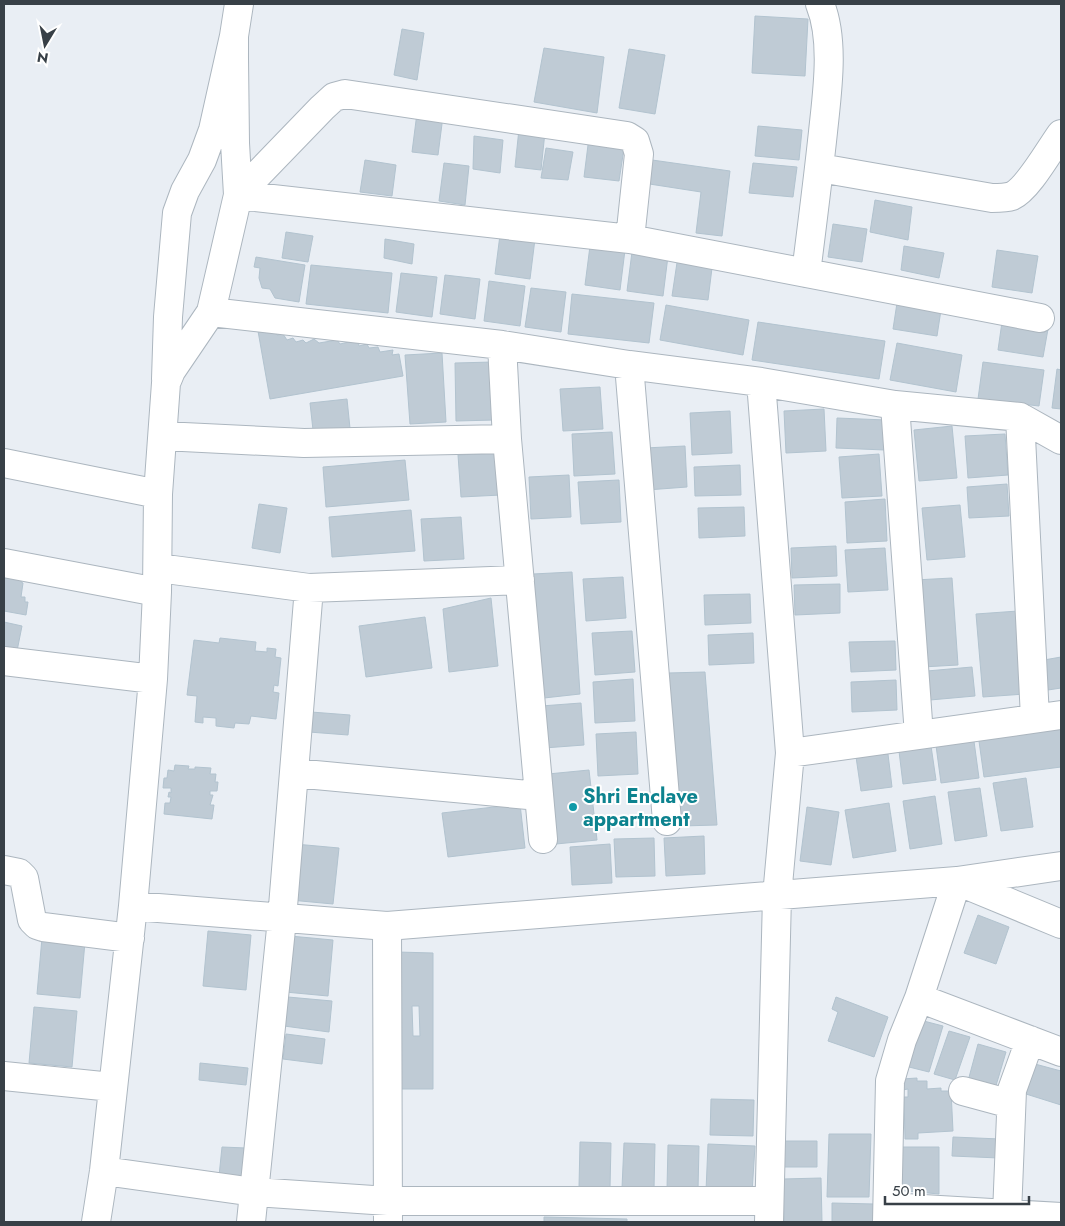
<svg xmlns="http://www.w3.org/2000/svg" width="1065" height="1226" font-family="Jost,sans-serif">
<style>
.building{fill:#bfcbd5;stroke:#b2c3cf;fill-rule:evenodd}
.lines{fill:none;stroke-linecap:round;stroke-linejoin:round}
.minor-casing{stroke:#acb6bf;stroke-width:30}
.minor{stroke:#fff;stroke-width:28}
.culture-dot{fill:#0f9aa8;stroke:#fff;stroke-width:2}
.labels{text-anchor:middle;stroke-width:4;stroke-linejoin:round;paint-order:stroke}
.culture-label{font-size:20px;font-weight:bold;fill:#0d838f;stroke:#fff;text-anchor:start}
</style>
<rect width="100%" height="100%" fill="#e9eef4"/>
<!-- building -->
<path class="building" d="M755,16L808,19L805,76L752,73Z
M402,29L424,33L417,80L394,75Z
M544,48L604,57L597,113L534,102Z
M629,49L665,55L655,114L619,108Z
M417,113L443,116L438,155L412,152Z
M758,126L802,130L799,160L755,156Z
M519,129L545,132L541,170L515,167Z
M474,136L503,140L500,173L473,169Z
M589,137L625,142L619,181L584,177Z
M546,148L573,152L568,180L541,178Z
M645,159L730,171L722,236L696,233L701,192L643,183Z
M365,160L396,165L392,196L360,192Z
M444,163L469,166L465,205L439,201Z
M753,163L797,167L793,197L749,193Z
M875,200L912,207L908,240L870,232Z
M833,224L867,229L862,262L828,257Z
M286,232L313,236L308,262L282,258Z
M500,235L535,239L530,279L495,274Z
M385,239L414,244L412,264L384,258Z
M590,246L625,250L620,290L585,285Z
M904,246L944,253L939,278L901,270Z
M997,250L1038,256L1032,293L992,287Z
M632,252L668,256L663,296L627,291Z
M678,256L713,260L708,300L672,296Z
M256,257L305,265L299,302L275,298L270,289L262,288L259,278L260,268L254,267Z
M311,265L392,273L388,313L306,304Z
M401,273L437,277L432,317L396,312Z
M445,275L480,279L475,319L440,314Z
M489,281L525,286L520,326L484,321Z
M531,288L566,292L561,332L525,327Z
M572,294L654,303L649,343L568,334Z
M897,303L941,310L937,336L893,329Z
M666,305L749,320L743,355L660,340Z
M758,322L885,341L879,379L752,360Z
M1002,322L1048,329L1043,357L998,350Z
M276,328L277,335L283,334L287,340L293,338L296,342L303,340L306,343L314,339L319,343L337,340L340,344L358,340L359,346L367,344L369,348L378,347L380,352L393,350L392,355L399,354L403,376L270,399L258,331Z
M897,343L962,355L956,392L890,380Z
M442,353L446,422L410,424L405,355Z
M493,362L495,420L456,421L455,363Z
M983,362L1044,370L1039,406L978,399Z
M1057,369L1061,370V409L1052,408Z
M600,387L603,429L563,431L560,389Z
M347,399L351,438L314,439L310,403Z
M824,409L826,451L786,453L784,411Z
M730,411L732,453L692,455L690,413Z
M837,418L886,420L885,450L836,448Z
M952,426L957,478L919,481L914,430Z
M612,432L615,474L574,476L572,434Z
M1005,434L1008,475L968,478L965,436Z
M685,446L687,487L647,490L645,448Z
M498,453L501,495L461,497L458,455Z
M879,454L882,496L842,498L839,457Z
M405,460L409,500L326,507L323,467Z
M740,465L741,495L695,496L694,467Z
M569,475L571,517L531,519L529,477Z
M619,480L621,522L581,524L578,482Z
M1007,484L1009,516L969,518L967,487Z
M885,499L887,541L847,543L845,502Z
M259,504L287,508L280,553L252,548Z
M960,505L965,557L927,560L922,508Z
M744,507L745,536L699,538L698,508Z
M411,510L415,551L332,557L329,517Z
M461,517L464,559L424,561L421,519Z
M836,546L837,576L792,578L791,548Z
M885,548L888,590L848,592L845,550Z
M572,572L580,694L544,698L533,574Z
M4,576L22,579L21,582L23,583L21,597H25V602H28L26,615L4,611Z
M623,577L626,618L586,621L583,579Z
M952,578L958,665L922,667L915,580Z
M840,584V613L795,615L794,585Z
M750,594L751,623L705,625L704,595Z
M491,598L498,666L449,672L443,609Z
M1018,611L1025,694L983,697L976,614Z
M425,617L432,668L366,677L359,626Z
M4,622L22,626L17,651L4,648Z
M632,631L635,672L595,675L592,633Z
M753,633L754,663L709,665L708,635Z
M220,638L256,642L255,651L267,652V648L276,649L275,657L281,658L278,686L274,685L273,692L279,693L276,719L251,716L249,724L235,723L234,728L216,726V718L203,717V723L195,722L197,696L187,695L194,640L219,643Z
M895,641L896,670L851,672L849,642Z
M1061,657V688L1048,690L1044,660Z
M972,667L975,696L930,700L927,671Z
M705,672L717,825L681,826L668,673Z
M633,679L635,721L595,723L593,682Z
M896,680L897,710L852,712L851,682Z
M581,703L584,745L544,748L541,706Z
M311,712L350,715L348,735L309,732Z
M1061,723V767L984,777L978,734Z
M636,732L638,774L598,776L596,734Z
M973,734L979,778L941,783L935,738Z
M930,739L936,780L903,784L898,743Z
M887,746L892,787L861,791L855,750Z
M175,765L189,766L188,769H195V767L211,768L210,774H216L215,782H218L217,791H210V795H213L210,805H214L212,819L164,814L165,803H170L171,797H168L169,792L171,793V788H163L164,778H167L168,770L174,771Z
M589,770L597,840L556,844L548,774Z
M1026,778L1033,827L1001,831L993,783Z
M980,788L987,836L955,841L948,792Z
M935,796L942,844L910,849L903,801Z
M889,803L896,851L853,858L845,810Z
M520,804L525,848L448,857L442,813Z
M807,807L839,812L831,865L800,861Z
M704,836L705,874L666,876L664,838Z
M654,838L655,876L616,877L614,839Z
M295,844L339,848L333,904L290,900Z
M610,844L612,883L572,885L570,847Z
M978,915L1009,927L996,964L964,953Z
M208,931L251,935L246,990L203,986Z
M290,936L333,940L328,996L285,992Z
M42,938L85,942L80,998L37,994Z
M397,952L433,953V1089H397ZM412,1006H419L420,1036H413Z
M288,997L332,1001L329,1032L284,1026Z
M836,997L888,1017L874,1057L828,1041L838,1012L832,1009Z
M34,1007L77,1011L72,1067L29,1063Z
M916,1019L943,1026L929,1072L901,1065Z
M949,1031L970,1037L955,1080L934,1074Z
M286,1034L325,1039L322,1064L283,1059Z
M978,1044L1006,1052L995,1089L968,1081Z
M200,1063L248,1068L246,1085L199,1080Z
M1035,1064L1061,1071V1105L1026,1094Z
M917,1078V1081H927V1089L941,1088V1091H951L953,1131L918,1133V1139H905L904,1097H908V1089L902,1090V1079Z
M711,1099L754,1100L753,1136L710,1135Z
M829,1134H871L869,1197H827Z
M953,1137L1000,1139L999,1158L952,1156Z
M780,1141H817V1167H780Z
M580,1142L611,1143L610,1188L579,1187Z
M624,1143L655,1144L654,1189L622,1188Z
M708,1144L755,1146L752,1193L706,1191Z
M668,1145L699,1146L698,1190L667,1189Z
M222,1147L246,1148L244,1178L219,1176Z
M896,1147H939V1194L896,1190Z
M821,1178L822,1222H784L783,1179Z
M832,1203L874,1204L873,1222H832Z
M544,1217L627,1219V1222H544Z"/>
<g class="lines">
<!-- minor casing -->
<g class="minor-casing">
<path id="minor" d="M820,168L992,198C999,198 1006,198 1012,196C1028,189 1050,149 1061,134
M238,195L630,239L1040,318
M238,195L322,108L334,97L345,94L627,136L635,141L639,154L630,239
M806,273C812,226 818,179 823,132C827,93 835,41 820,4
M211,312L238,195L235,143L234,59V36L239,4
M502,345L507,439L543,839
M629,365L667,821
M166,379L168,317L177,213L185,191L202,160L213,130L234,36
M761,382L790,753L777,896L769,1222
M895,405L919,735
M1020,417L1035,718
M163,436L304,443L507,439
M4,463L158,494
M4,563L157,592
M158,568L309,588L520,580
M4,661L153,679
M790,753L1061,715
M294,773L539,796
M4,870L19,873L24,878L32,920L37,925L43,927L130,938
M133,906L387,926L957,881L1061,866
M387,926L388,1222
M919,998L1061,1052
M4,1076L112,1087
M963,1091L1011,1104
M104,1171L254,1192L388,1201H769
M888,1207L1061,1217
M1007,1214L1012,1090L1030,1040
M96,1222L104,1171L133,906L153,679L157,592L158,494L166,383L171,371L211,312L502,345L629,365L761,382L895,405L1020,417L1061,440
M251,1222L282,919L309,588
M887,1222L890,1081L902,1040L919,998L957,881L1061,924"/>
</g>
<!-- minor -->
<use href="#minor" class="minor"/>
</g>
<!-- markers -->
<circle class="culture-dot" cx="573" cy="807" r="5"/>
<g class="labels">
<!-- culture labels -->
<g class="culture-label">
<text x="583" y="803">Shri Enclave<tspan x="583" dy="23">appartment</tspan></text>
</g>
</g>
<!-- border -->
<rect width="1065" height="1226" fill="none" stroke="#384047" stroke-width="10"/>
<!-- north arrow -->
<g transform="translate(45 45) rotate(190)" stroke="#ffffff" stroke-width="4" paint-order="stroke">
<path d="M0-4L9 19L0 12L-9 19Z" fill="#384047"/>
<text y="-8" font-size="14" font-weight="bold" text-anchor="middle" fill="#384047">N</text>
</g>
<!-- scale -->
<path d="M885 1196v8h144v-8" fill="none" stroke="#384047" stroke-width="2.5"/>
<text x="892" y="1196" font-size="15" fill="#384047" stroke="#ffffff" stroke-width="4" paint-order="stroke">50 m</text>
</svg>
